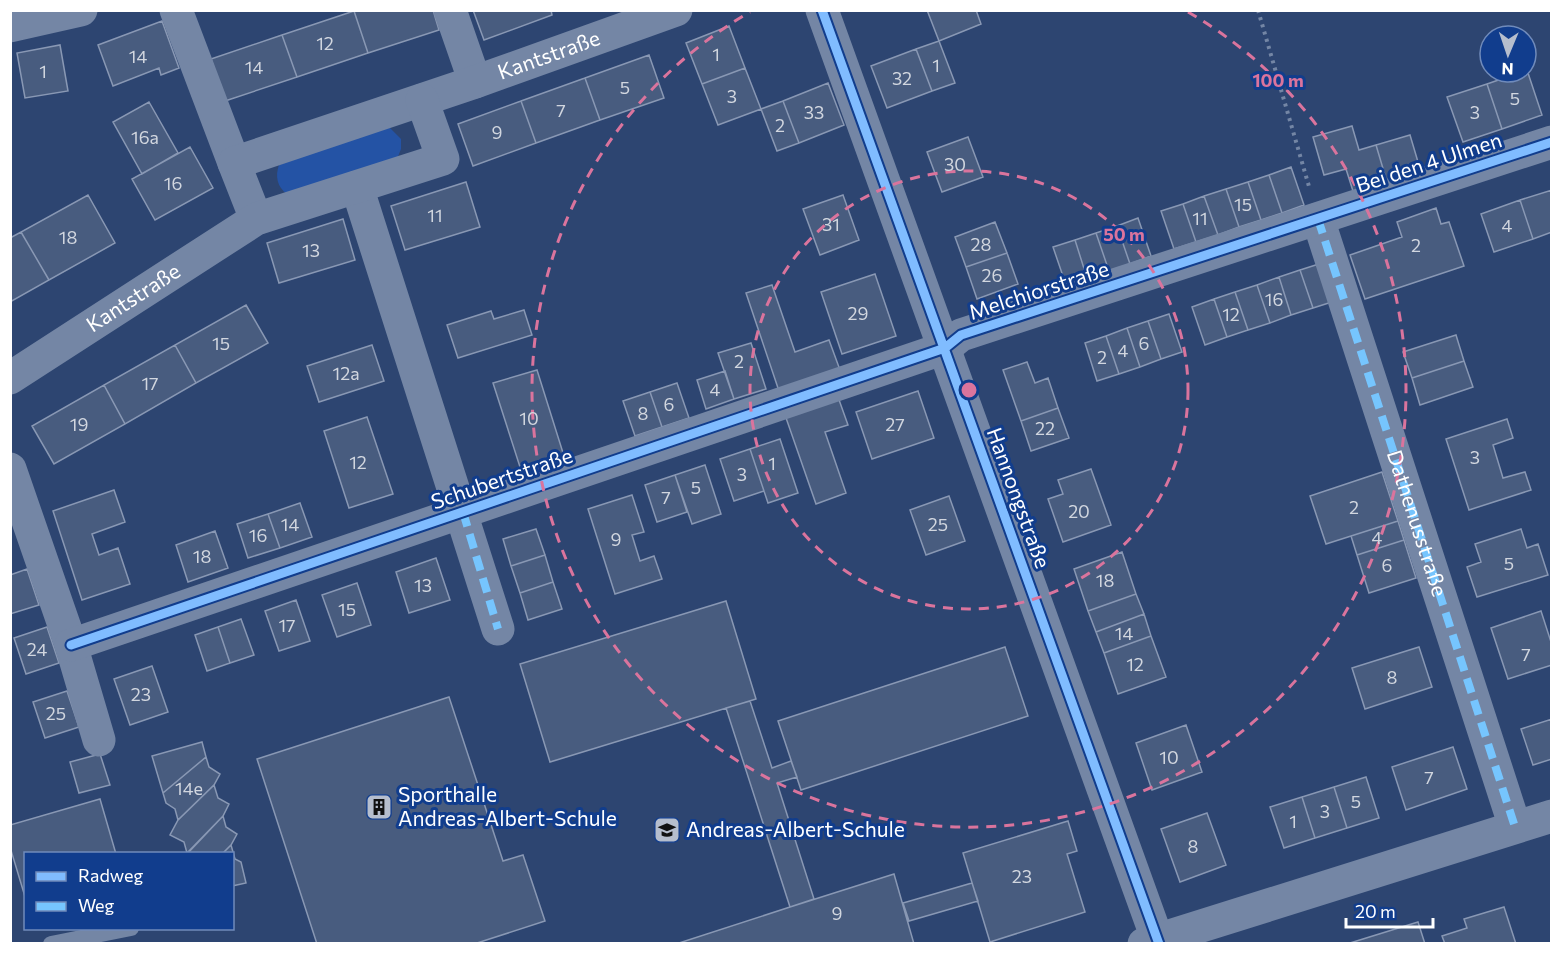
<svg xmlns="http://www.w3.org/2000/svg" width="1562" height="954" font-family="Commissioner,sans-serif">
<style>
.green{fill:#2453a5}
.building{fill:#485c7f;stroke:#8998b4;stroke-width:1.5}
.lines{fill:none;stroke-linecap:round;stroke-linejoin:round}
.path{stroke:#7486a5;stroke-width:4;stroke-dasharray:3 4.5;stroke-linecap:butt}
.lane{stroke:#7486a5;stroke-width:16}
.street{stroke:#7486a5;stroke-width:33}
.quiet{stroke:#76c5fe;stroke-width:8;stroke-dasharray:15 8;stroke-linecap:butt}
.cycleway-casing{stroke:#113d8d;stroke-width:13}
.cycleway{stroke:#80bcff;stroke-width:9}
.ring{fill:none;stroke:#da749d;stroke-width:3;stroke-dasharray:10 8}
.labels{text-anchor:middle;stroke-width:6;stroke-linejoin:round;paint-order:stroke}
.number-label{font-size:18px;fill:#d1d6df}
.street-label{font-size:21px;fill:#fff;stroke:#113d8d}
.poi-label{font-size:21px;fill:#fff;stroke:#113d8d;text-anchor:start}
.centre{fill:#da749d;stroke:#113d8d;stroke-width:3}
.ring-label{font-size:18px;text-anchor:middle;font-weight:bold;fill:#da749d;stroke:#113d8d;stroke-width:6;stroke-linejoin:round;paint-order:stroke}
</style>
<rect width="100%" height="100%" fill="#2d4571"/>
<!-- green -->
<path class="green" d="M388,126L401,139V149L397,159L287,194C277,187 275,176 279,165Z"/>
<!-- building -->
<path class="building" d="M433,10L439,30L368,53L354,11Z
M473,10H551L552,15L484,40Z
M927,10H976L981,24L939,41Z
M354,11L368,53L297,77L282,35Z
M162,21L179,68L161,75L159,68L113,86L98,45Z
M729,26L745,68L702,84L686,43Z
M282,35L297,77L225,101L211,59Z
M939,41L955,83L932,91L916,49Z
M60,45L68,91L25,98L17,53Z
M916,49L932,91L887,108L871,66Z
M649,55L664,98L600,120L585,78Z
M745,68L761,109L718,125L702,84Z
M1527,70L1542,115L1502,129L1487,84Z
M585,78L600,120L536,143L521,101Z
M828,83L844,125L799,143L783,101Z
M1487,84L1502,129L1463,142L1447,97Z
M521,101L536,143L473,166L458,124Z
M783,101L799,143L777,151L761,109Z
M149,102L178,153L142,174L113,122Z
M1352,126L1359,150L1376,145L1387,182L1353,191L1346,169L1324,175L1313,137Z
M1410,135L1421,172L1387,182L1376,145Z
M968,137L983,177L942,192L927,152Z
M190,147L213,188L155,220L132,179Z
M1291,167L1304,205L1282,213L1269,175Z
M1269,175L1282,213L1261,220L1248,182Z
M466,182L480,227L405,250L391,206Z
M1248,182L1261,220L1239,227L1226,189Z
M1226,189L1239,227L1218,235L1204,196Z
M1552,190V232L1533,239L1520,200Z
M88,195L115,243L49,280L21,232Z
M843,195L859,240L820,255L803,209Z
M1204,196L1218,235L1196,242L1183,204Z
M1520,200L1533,239L1494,252L1481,214Z
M1183,204L1196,242L1174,249L1161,211Z
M1436,208L1441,224L1449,222L1464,266L1365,299L1350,255L1402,237L1397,222Z
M1138,218L1151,256L1130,264L1117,226Z
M343,219L355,260L279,283L267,243Z
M995,222L1007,253L966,267L955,237Z
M1117,226L1130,264L1109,271L1096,233Z
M21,232L49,280L10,302V238Z
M1096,233L1109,271L1087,278L1075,240Z
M1075,240L1087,278L1066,285L1053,247Z
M1007,253L1018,284L977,299L966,267Z
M1322,263L1335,301L1313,308L1300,270Z
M1300,270L1313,308L1291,315L1279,277Z
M875,274L896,336L842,354L821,292Z
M1279,277L1291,315L1270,323L1257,285Z
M772,285L795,352L829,340L840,370L779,391L746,293Z
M1257,285L1270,323L1248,330L1235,292Z
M1235,292L1248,330L1227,337L1214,299Z
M1214,299L1227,337L1205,345L1192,307Z
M246,305L268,343L196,383L175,345Z
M524,310L532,335L458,358L447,325L491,311L494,319Z
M1169,314L1182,352L1161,359L1148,321Z
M1148,321L1161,359L1140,367L1127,328Z
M1127,328L1140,367L1119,374L1106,336Z
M1456,335L1464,361L1412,378L1403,352Z
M1106,336L1119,374L1097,381L1085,343Z
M751,343L766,389L734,399L718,353Z
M175,345L196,383L125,424L104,385Z
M372,345L384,381L319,402L307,366Z
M1464,361L1473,387L1420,405L1412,378Z
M1027,362L1035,383L1048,378L1058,408L1021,421L1003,370Z
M537,370L564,456L521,470L493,383Z
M725,371L734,399L706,409L697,380Z
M677,383L689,418L662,427L650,392Z
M104,385L125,424L54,464L32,426Z
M918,391L934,438L872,459L856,412Z
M650,392L662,427L635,436L623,401Z
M838,397L848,425L825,432L846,493L816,504L785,415Z
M1058,408L1069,438L1031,451L1021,421Z
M367,417L393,494L349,508L324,431Z
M1507,419L1513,438L1493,445L1503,478L1525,472L1531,490L1469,510L1446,439Z
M780,439L798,493L768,503L750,449Z
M750,449L764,491L734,501L720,459Z
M705,465L721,514L692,524L675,475Z
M1091,469L1111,525L1063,542L1048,499L1063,494L1058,480Z
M1382,472L1398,521L1326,544L1310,496Z
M675,475L687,512L657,522L645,485Z
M114,490L125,522L92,534L99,555L118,548L130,584L82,600L53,511Z
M632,495L644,532L632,535L640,561L654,556L662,579L615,594L588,509Z
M949,496L965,541L926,555L910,510Z
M300,503L312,537L280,548L268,514Z
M268,514L280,548L248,558L237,524Z
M1398,521L1404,540L1357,555L1351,536Z
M536,529L545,555L511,566L503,539Z
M1521,529L1527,548L1538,544L1548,575L1477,597L1467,567L1481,562L1475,544Z
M215,531L228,568L188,582L176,545Z
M1404,540L1416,578L1369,593L1357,555Z
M1122,552L1136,594L1088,611L1074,569Z
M545,555L553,582L520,593L511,566Z
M436,558L450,600L409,613L396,572Z
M27,569L39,605L10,614V575Z
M553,582L562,609L528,620L520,593Z
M357,583L371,625L337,637L322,595Z
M1136,594L1144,614L1096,632L1088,611Z
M296,600L310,641L279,651L265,611Z
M726,601L756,699L550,762L520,664Z
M1541,611L1552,645V665L1508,679L1491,628Z
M1144,614L1151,636L1104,653L1096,632Z
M241,619L254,655L230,663L218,627Z
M47,627L59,663L26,674L14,638Z
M218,627L230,663L207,671L195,635Z
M1151,636L1166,677L1118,694L1104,653Z
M1005,647L1028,716L801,790L778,721Z
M1419,647L1432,687L1365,709L1352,668Z
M152,666L168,712L130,725L114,679Z
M67,691L79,727L45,738L33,702Z
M449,697L503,861L523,855L545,921L474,944H317L257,759Z
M750,701L772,768L791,761L797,777L777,783L814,899L790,907L726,708Z
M1552,719V759L1533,765L1521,729Z
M1186,725L1202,772L1152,790L1136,743Z
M202,742L206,757L163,793L152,756Z
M1453,747L1467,789L1406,810L1392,767Z
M100,754L110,785L79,793L70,762Z
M206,757L209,767L220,774L214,785L178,820L175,809L166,803L163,793Z
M1366,777L1379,818L1347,828L1334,787Z
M214,785L218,798L229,804L223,816L187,853L184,842L170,835L178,820Z
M1334,787L1347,828L1315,838L1302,797Z
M1302,797L1315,838L1284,848L1270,807Z
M100,799L116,854H26V900L10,847V825Z
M1207,813L1226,865L1180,882L1161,829Z
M223,816L226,827L237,834L231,845L222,854H187Z
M1068,821L1077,851L1067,854L1085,912L990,942L963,853Z
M231,845L235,859L241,862L246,883L232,886V854H222Z
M894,874L914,944H676L790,907Z
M972,883L978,901L909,921L903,903Z
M1504,907L1516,944H1445L1442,936L1467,928L1464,919Z
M1418,922L1425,944L1350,943Z"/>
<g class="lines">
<!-- path -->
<path class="path" d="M1258,10L1310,190"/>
<!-- lane -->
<path class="lane" d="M51,944L131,928"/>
<!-- street -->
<g class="street">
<path d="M176,10L234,163"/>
<path d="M450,10L475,82"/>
<path d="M822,10L1159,944"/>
<path d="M10,26L81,10"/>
<path d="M357,187L498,629"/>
<path id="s1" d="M256,219L234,163L475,82L676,10"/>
<path id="s2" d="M1318,219L1515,827"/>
<path id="s3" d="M10,378L256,219L443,159L422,100"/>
<path d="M10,469L71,645L99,740"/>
<path d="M71,645L945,348L961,335L1552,142"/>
<path d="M1144,944L1552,816"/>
</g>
<!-- quiet -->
<path class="quiet" d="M1318,219L1515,827
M463,512L498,629"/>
<!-- cycleway casing -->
<g class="cycleway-casing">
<path id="cycleway" d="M822,10L1159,944
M71,645L945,348L961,335L1552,142"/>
</g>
<!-- cycleway -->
<use href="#cycleway" class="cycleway"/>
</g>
<!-- distance rings -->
<g class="ring">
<circle cx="969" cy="390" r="219"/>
<path d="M1188 12A437 437 0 1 1 750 12"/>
</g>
<!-- icons -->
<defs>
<g id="building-square" transform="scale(1.35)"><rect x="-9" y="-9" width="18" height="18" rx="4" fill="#b6becd" stroke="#113d8d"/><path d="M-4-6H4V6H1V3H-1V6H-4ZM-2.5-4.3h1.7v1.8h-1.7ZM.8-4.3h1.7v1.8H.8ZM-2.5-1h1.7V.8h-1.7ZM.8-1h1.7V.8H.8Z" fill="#111"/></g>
<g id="school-square" transform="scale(1.35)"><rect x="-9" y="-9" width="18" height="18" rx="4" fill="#b6becd" stroke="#113d8d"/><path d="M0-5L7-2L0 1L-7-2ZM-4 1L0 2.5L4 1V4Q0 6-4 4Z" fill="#111"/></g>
</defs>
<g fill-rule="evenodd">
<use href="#building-square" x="379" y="807"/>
<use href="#school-square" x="667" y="830"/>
</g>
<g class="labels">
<!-- number labels -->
<g class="number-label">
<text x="325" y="50">12</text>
<text x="716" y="61">1</text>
<text x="138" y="63">14</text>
<text x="936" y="72">1</text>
<text x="254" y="74">14</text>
<text x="43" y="78">1</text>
<text x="902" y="85">32</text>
<text x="625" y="94">5</text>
<text x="732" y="103">3</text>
<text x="1515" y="105">5</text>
<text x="561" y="117">7</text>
<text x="814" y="119">33</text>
<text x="1475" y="119">3</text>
<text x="780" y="132">2</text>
<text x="497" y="139">9</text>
<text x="145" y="144">16a</text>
<text x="955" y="171">30</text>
<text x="173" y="190">16</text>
<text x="1243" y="211">15</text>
<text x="435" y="222">11</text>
<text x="1200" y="225">11</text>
<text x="831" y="231">31</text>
<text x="1507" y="232">4</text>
<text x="68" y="244">18</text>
<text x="981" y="251">28</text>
<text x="1416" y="252">2</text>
<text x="311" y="257">13</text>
<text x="992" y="282">26</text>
<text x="1274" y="306">16</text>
<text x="858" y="320">29</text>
<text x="1231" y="321">12</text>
<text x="221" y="350">15</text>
<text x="1144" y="350">6</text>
<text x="1123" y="357">4</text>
<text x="1102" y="364">2</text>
<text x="739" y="368">2</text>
<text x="346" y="380">12a</text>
<text x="150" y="390">17</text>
<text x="715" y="396">4</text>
<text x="669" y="411">6</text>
<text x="643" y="420">8</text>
<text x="529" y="425">10</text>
<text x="79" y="431">19</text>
<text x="895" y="431">27</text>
<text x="1045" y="435">22</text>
<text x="1475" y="464">3</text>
<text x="358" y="469">12</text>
<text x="772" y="470">1</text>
<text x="742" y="481">3</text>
<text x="696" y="494">5</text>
<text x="666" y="504">7</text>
<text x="1354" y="514">2</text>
<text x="1079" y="518">20</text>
<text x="290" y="531">14</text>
<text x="938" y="531">25</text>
<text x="258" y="542">16</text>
<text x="1377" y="544">4</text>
<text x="616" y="546">9</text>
<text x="202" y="563">18</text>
<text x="1509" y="570">5</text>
<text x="1387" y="572">6</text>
<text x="1105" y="587">18</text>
<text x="423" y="592">13</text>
<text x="347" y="616">15</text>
<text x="287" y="632">17</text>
<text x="1124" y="640">14</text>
<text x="37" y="656">24</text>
<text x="1526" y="661">7</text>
<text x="1135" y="671">12</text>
<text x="1392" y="684">8</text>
<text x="141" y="701">23</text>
<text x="56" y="720">25</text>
<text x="1169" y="764">10</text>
<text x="1429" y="784">7</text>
<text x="189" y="795">14e</text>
<text x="1356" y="808">5</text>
<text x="1325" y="818">3</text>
<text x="1293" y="828">1</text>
<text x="1193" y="853">8</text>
<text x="1022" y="883">23</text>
<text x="837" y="920">9</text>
</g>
<!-- street labels -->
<g class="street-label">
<text dy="7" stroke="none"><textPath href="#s1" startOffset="393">Kantstraße</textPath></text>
<text transform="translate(1429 163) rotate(-18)" y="7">Bei den 4 Ulmen</text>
<text transform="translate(1039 291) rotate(-18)" y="7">Melchiorstraße</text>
<text dy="7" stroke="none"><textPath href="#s3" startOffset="147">Kantstraße</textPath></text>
<text transform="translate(502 479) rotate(-19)" y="7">Schubertstraße</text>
<text transform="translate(1018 498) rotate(70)" y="7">Hannongstraße</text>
<text dy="7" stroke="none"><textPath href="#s2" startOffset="320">Dathenusstraße</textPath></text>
</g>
<!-- poi labels -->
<g class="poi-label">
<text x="398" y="802">Sporthalle<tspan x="398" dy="24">Andreas-Albert-Schule</tspan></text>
<text x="686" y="837">Andreas-Albert-Schule</text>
</g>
</g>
<circle cx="969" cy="390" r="9" class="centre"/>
<g class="ring-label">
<text x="1278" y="87">100 m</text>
<text x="1124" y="241">50 m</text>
</g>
<!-- border -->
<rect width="1562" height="954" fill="none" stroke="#ffffff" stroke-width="24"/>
<!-- legend -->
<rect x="24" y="852" width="210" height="78" fill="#113d8d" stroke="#708bbb" stroke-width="1.5"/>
<rect x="36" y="872" width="30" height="9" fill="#80bcff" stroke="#708bbb" stroke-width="1.5"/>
<text x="78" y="882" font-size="18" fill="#ffffff">Radweg</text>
<rect x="36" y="902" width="30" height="9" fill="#76c5fe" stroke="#708bbb" stroke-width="1.5"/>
<text x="78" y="912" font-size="18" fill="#ffffff">Weg</text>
<!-- north arrow -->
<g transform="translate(1508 54) rotate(182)"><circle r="28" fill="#113d8d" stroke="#708bbb" stroke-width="1.5"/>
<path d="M0-4.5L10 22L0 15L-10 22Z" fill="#b6becd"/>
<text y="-9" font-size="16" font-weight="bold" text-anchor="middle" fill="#ffffff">N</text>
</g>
<!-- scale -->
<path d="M1346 918v9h87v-9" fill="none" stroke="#ffffff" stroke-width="3"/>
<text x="1355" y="918" font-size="18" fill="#ffffff" stroke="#113d8d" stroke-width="4.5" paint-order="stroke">20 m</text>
</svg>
